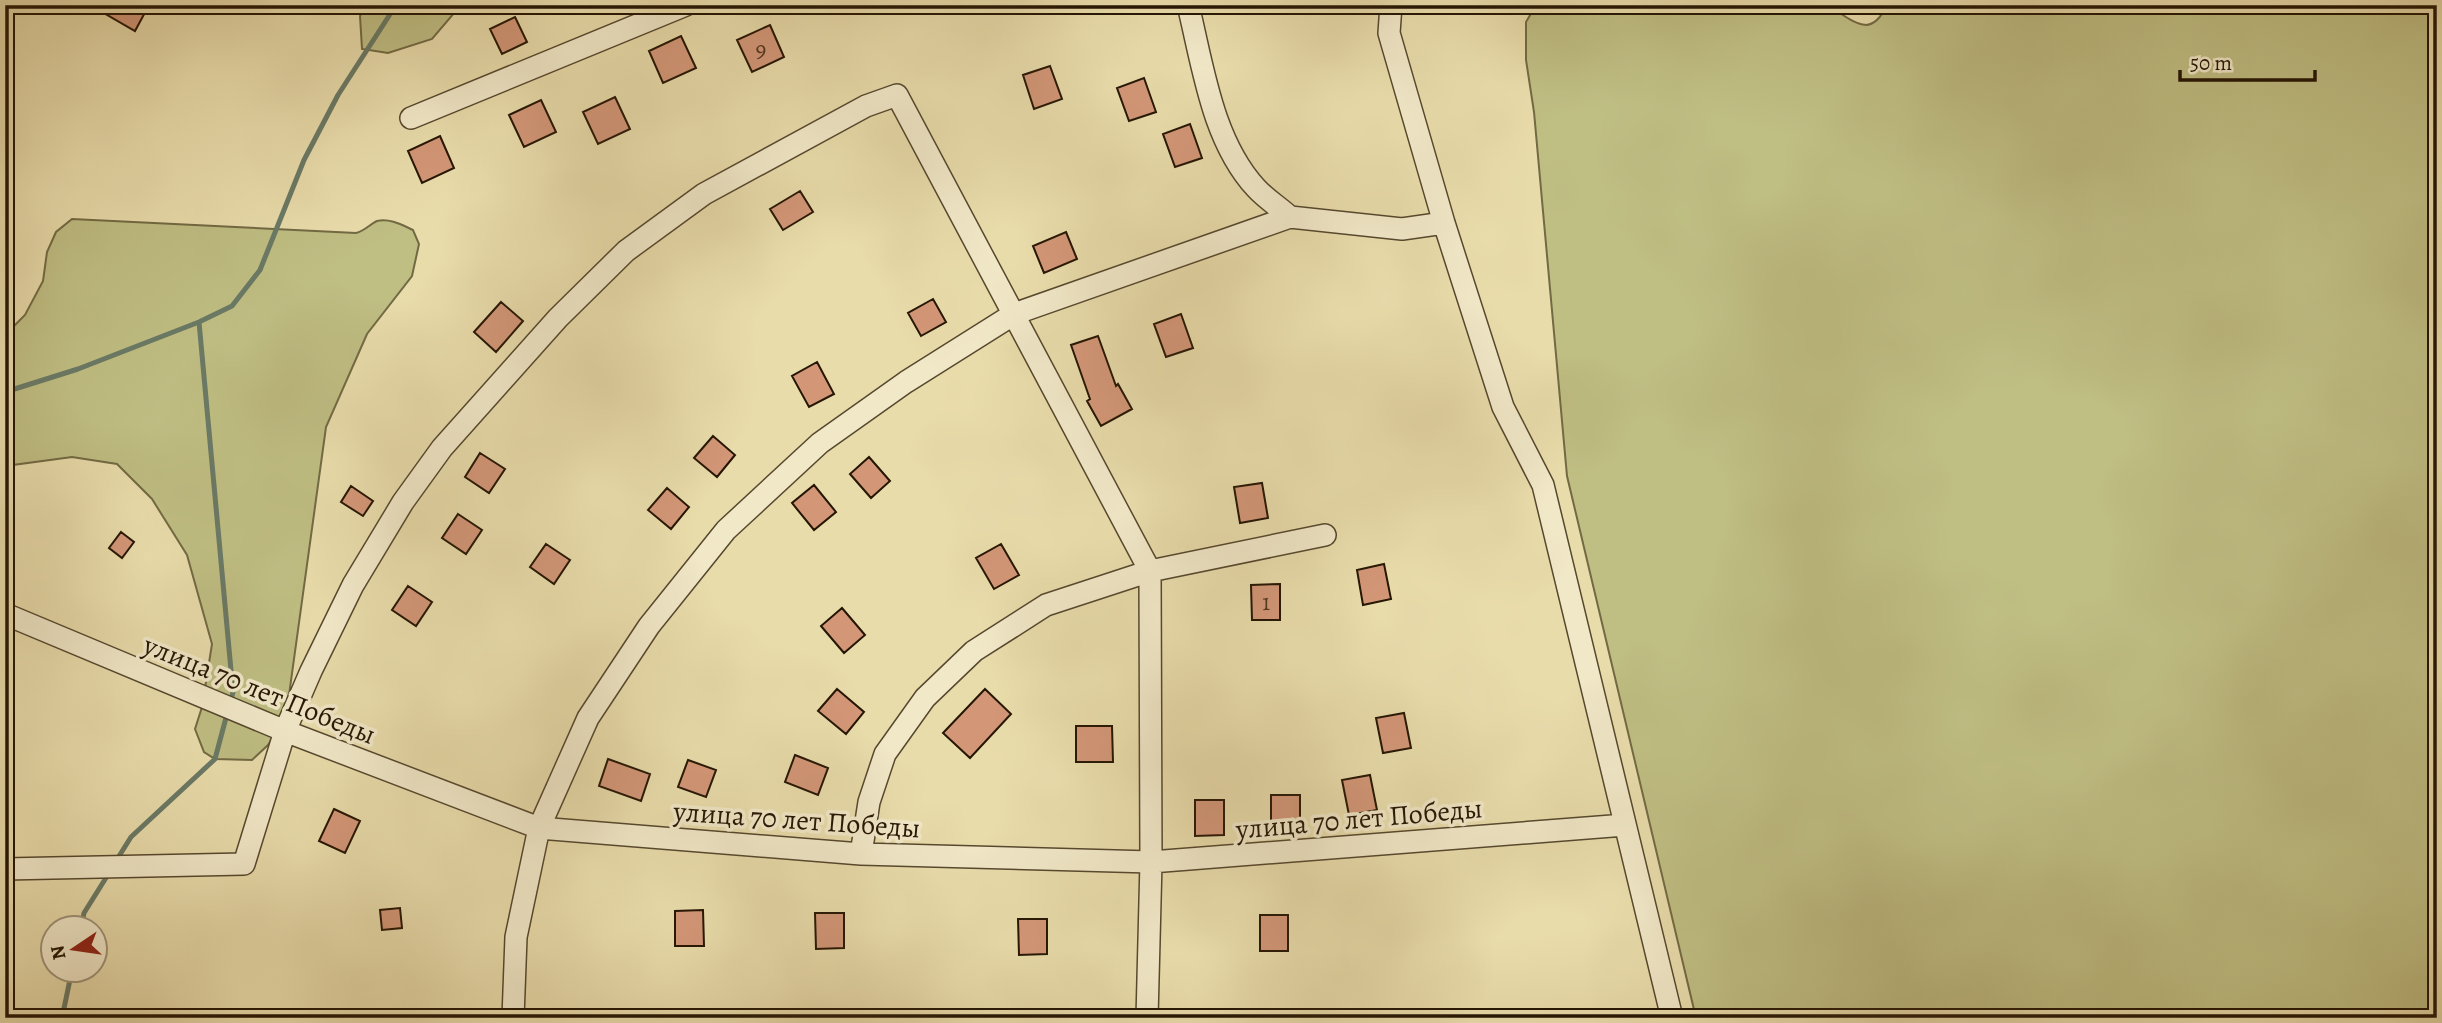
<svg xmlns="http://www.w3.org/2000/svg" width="2442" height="1023" font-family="Alegreya,serif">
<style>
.green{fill:#bfbe83;stroke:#726a44;stroke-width:2}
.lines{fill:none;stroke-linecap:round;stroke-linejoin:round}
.stream{stroke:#6a7a66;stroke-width:5}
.building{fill:#d39778;stroke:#251604;stroke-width:2}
.lane-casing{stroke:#56482e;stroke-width:14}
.street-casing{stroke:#56482e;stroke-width:24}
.lane{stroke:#f1e8c8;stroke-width:10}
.street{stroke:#f1e8c8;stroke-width:21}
.labels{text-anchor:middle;stroke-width:7;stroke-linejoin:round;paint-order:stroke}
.number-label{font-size:24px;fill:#503621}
.street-label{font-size:28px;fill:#251604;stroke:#f1e8c8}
</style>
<rect width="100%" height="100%" fill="#e9dcab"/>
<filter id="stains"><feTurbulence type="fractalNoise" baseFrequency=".00286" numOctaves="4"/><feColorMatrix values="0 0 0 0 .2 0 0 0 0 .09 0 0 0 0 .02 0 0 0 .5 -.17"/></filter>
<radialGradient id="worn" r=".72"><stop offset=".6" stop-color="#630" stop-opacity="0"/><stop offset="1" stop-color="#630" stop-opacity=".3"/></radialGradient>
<!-- green -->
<path class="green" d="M366,5H461L432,39L388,53L362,49L360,16Z
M1536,5H1827C1853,20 1870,41 1887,5H2437V1018H1696L1567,476L1534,112L1526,60V22Z
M72,219L356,233C365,231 370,224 377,221C390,218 402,225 413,230L419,244L412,276L367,334L326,427L286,717L268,745L252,760L215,759L204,752L195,729L202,707L212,644L187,555L152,499L117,464L72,457L5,466V335L25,315L43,281L47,252L56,232Z"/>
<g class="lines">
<!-- stream -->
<path class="stream" d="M199,322L233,692L230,704
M5,392L78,369L199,322L232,306L260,270L304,160L338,95L396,5
M116,861L131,837L215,759L227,714
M81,928L84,913L109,873
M62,1018L72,970"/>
</g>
<!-- building -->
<path class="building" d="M90,5H149L135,31Z
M515,17L527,42L502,54L490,29Z
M770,25L784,57L752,72L737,40Z
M681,36L696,68L663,83L649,51Z
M1050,66L1062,99L1034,109L1023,75Z
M1144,78L1156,112L1129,121L1117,88Z
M615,97L630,129L598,144L583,112Z
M541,100L556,132L524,147L509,115Z
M1190,124L1202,158L1175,167L1163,134Z
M440,136L454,168L422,183L408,151Z
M800,191L813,212L783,230L770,209Z
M1066,232L1077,259L1044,273L1033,246Z
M933,299L946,322L921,336L908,313Z
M501,302L523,321L496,352L474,332Z
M1181,314L1193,348L1166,357L1154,324Z
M1098,336L1116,386L1118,384L1132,409L1101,426L1087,401L1090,399L1071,345Z
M817,362L834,394L809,407L792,376Z
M713,436L735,455L717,477L694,458Z
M480,453L505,469L489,493L465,477Z
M869,457L890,481L871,498L850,474Z
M1262,483L1268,518L1240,523L1234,487Z
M814,485L836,512L814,530L792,503Z
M351,486L373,501L363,516L341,502Z
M667,488L689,507L671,529L648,510Z
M458,514L482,530L466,554L442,538Z
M121,532L134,542L122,558L109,548Z
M546,544L570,560L554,584L530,567Z
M1001,544L1019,575L994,589L976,558Z
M1384,564L1391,599L1363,605L1357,570Z
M1280,584V620H1252L1251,585Z
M408,586L432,602L416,626L392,610Z
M842,608L865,635L844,653L821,626Z
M837,689L864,712L846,734L818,711Z
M985,689L1011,714L970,758L943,733Z
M1404,713L1411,748L1383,753L1376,718Z
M1076,726H1112L1113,762H1076Z
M795,755L828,768L818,795L785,782Z
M608,759L650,774L641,801L599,786Z
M688,760L716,770L706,797L678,787Z
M1370,775L1377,810L1349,815L1342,780Z
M1271,795H1300V831H1271Z
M1195,800H1224V835L1195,836Z
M334,809L360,821L345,853L319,841Z
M400,908L402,928L382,930L380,910Z
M703,910L704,946H675V911Z
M815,913H844V948L816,949Z
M1260,915H1288V951H1260Z
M1018,919H1047V954L1019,955Z"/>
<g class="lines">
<!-- lane casing -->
<g class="lane-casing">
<path id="lane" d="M59,5H71"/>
</g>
<!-- street casing -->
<g class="street-casing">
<path id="street" d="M1188,5C1203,66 1212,140 1256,188C1266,199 1279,207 1290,217
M1391,5L1389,33L1444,223L1503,407L1543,485L1672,1018
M411,118L686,5
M5,614L285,731L539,828L861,854L1151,862L1625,825
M861,854L869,802L885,754L925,698L974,651L1046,605L1150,571L1325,535
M5,869L244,864L285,731L311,671L353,585L403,502L442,448L558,318L626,251L704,194L866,106L897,95L1150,571L1151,862L1147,1018
M513,1018L516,937L539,828L588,718L649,626L726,530L820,443L906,382L1014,314L1290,217L1402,229L1444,223"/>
</g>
<!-- lane -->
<use href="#lane" class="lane"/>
<!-- street -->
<use href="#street" class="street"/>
</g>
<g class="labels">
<!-- number labels -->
<g class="number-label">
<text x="761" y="57">9</text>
<text x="1266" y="610">1</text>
</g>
<!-- street labels -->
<g class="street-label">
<text transform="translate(260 689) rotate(22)" y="10">улица 70 лет Победы</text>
<text transform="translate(1359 818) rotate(-5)" y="10">улица 70 лет Победы</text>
<text transform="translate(797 819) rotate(4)" y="10">улица 70 лет Победы</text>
</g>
</g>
<!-- margin -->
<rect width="2442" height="1023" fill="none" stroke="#e9dcab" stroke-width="28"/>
<rect x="7" y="7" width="2428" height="1009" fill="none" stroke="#251604" stroke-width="3.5"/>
<rect x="14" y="14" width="2414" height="995" fill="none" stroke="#251604" stroke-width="2"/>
<!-- north arrow -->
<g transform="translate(74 949) rotate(257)"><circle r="33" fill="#f1e8c8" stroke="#9f947a" stroke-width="2"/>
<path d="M0-5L12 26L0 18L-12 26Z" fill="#8f2418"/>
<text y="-10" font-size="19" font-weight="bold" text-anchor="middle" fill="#251604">N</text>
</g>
<!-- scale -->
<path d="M2180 70v10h135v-10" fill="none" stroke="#251604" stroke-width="3.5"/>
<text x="2190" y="70" font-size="21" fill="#251604" stroke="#f1e8c8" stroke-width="5" paint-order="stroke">50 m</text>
<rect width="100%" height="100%" filter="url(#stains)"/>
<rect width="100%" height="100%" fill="url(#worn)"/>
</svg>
